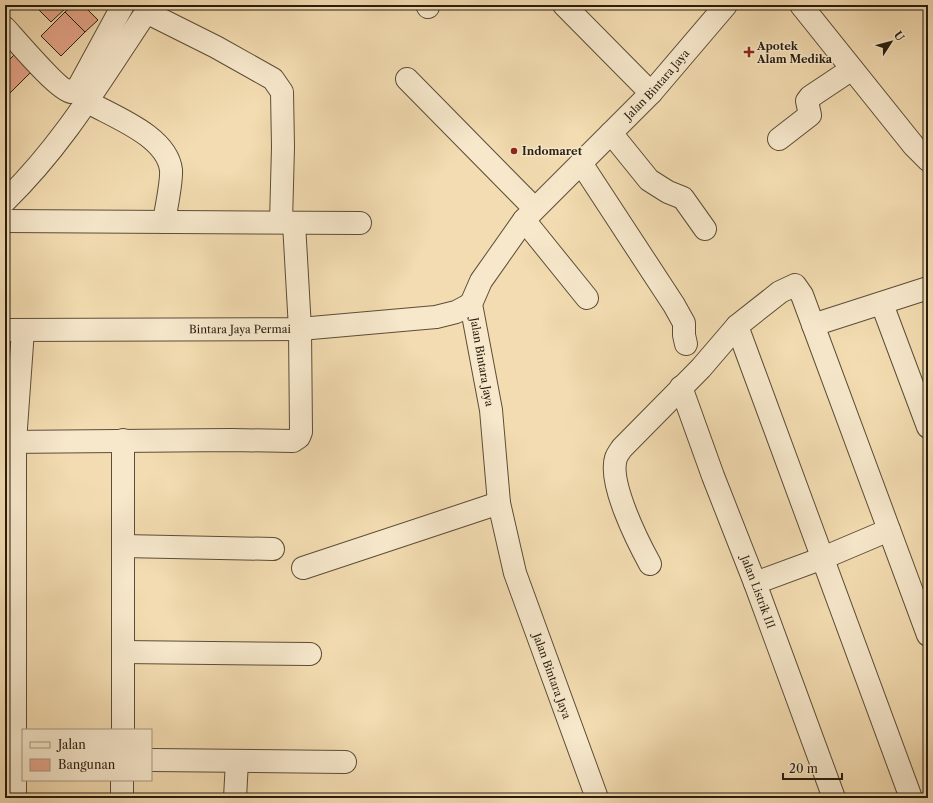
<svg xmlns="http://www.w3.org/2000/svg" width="933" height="803" font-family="'Libre Caslon Text',serif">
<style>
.building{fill:#e7a68a;stroke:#281d0e}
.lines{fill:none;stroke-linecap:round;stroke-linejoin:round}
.minor-casing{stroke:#5b4d37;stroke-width:24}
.minor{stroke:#f7e8cc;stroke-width:22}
.poi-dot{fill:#8f2418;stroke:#f7e8cc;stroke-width:1.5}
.labels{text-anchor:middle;stroke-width:3;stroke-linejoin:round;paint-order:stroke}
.poi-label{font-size:11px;font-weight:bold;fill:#281d0e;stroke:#f7e8cc;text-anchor:start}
.street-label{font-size:11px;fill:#281d0e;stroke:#f7e8cc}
</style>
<rect width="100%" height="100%" fill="#f3dcb1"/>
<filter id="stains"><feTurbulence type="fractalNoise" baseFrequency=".005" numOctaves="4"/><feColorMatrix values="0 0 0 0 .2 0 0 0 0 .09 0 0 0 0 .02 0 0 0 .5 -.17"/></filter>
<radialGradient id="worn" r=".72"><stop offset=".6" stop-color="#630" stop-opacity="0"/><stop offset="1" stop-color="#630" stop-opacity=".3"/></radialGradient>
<!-- building -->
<path class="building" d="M34,5H69L51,22Z
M73,5H83L98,20L85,32L65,12Z
M65,12L85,32L61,56L41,36Z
M16,53L33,70L7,96L5,93V64Z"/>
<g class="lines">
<!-- minor casing -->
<g class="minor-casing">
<g id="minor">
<path d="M427,5L428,7"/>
<path d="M564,5L651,93"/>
<path d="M801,5L914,146L928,160"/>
<path d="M146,12L216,47L273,79L282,92L283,147L281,222"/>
<path d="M5,28C16,40 59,91 71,92L79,86L123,5"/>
<path d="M407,79L534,208"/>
<path d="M88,102C114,117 167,136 171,170C172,182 166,208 164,222"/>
<path d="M611,133L649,180L668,192L683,198L705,229"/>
<path d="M779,139L810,115L807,101L810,97L852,69"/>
<path d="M581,163L674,305L684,323V335L686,344"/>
<path d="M5,201C65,143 105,73 151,5"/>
<path d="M524,220L587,298"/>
<path d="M5,221L360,223"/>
<path d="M882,304L928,427"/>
<path d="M813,325L928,288"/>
<path d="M737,326L911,798"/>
<path id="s1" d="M5,330L300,329L436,317L456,312L471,304"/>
<path id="s2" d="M681,387L713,476L755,583L834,798"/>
<path d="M5,442L231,440L293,441L299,437L301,432L300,329L294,223"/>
<path d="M123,546L273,549"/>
<path d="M650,564C638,542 608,483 616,458C617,455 620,451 622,448L701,368L737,326L780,292L795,285L802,295L928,635"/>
<path d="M303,568L499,503"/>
<path d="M755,583L823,558L889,530"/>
<path d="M123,652L310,654"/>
<path d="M123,730V440"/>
<path d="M151,760L345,762"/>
<path d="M15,798V442L23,330"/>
<path d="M122,798V780"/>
<path d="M235,798L237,761"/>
<path id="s3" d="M597,798L515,573L499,503L491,410L471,304L481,281L524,220L651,93L726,5"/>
</g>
</g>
<!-- minor -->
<use href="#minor" class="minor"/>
</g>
<!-- markers -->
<g class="poi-dot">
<path d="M747 46h4v4h4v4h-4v4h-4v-4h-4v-4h4z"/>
<circle cx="514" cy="151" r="4"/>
</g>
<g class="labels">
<!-- poi labels -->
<g class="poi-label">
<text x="757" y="50">Apotek<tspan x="757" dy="13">Alam Medika</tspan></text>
<text x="522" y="155">Indomaret</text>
</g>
<!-- street labels -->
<g class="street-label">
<text dy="4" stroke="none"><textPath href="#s3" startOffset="802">Jalan Bintara Jaya</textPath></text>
<text dy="4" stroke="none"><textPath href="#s1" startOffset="235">Bintara Jaya Permai</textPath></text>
<text transform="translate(482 362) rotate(80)" y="4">Jalan Bintara Jaya</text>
<text dy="4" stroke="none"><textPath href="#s2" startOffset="219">Jalan Listrik III</textPath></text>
<text transform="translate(552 676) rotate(70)" y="4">Jalan Bintara Jaya</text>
</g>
</g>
<!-- margin -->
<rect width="933" height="803" fill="none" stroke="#f3dcb1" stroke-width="20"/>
<rect x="6" y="6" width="921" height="791" fill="none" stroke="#281d0e" stroke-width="2"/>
<rect x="10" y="10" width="913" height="783" fill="none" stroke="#281d0e"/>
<!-- legend -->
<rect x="22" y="729" width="130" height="52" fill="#f7e8cc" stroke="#a49780"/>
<rect x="30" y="742" width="20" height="6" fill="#f7e8cc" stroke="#a49780"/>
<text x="58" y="749" font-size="12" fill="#281d0e">Jalan</text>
<rect x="30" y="759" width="20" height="12" fill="#e7a68a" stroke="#a49780"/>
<text x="58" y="769" font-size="12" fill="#281d0e">Bangunan</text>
<!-- north arrow -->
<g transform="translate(891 42) rotate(54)" stroke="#f7e8cc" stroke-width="3" paint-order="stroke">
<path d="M0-3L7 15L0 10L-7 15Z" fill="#281d0e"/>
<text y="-6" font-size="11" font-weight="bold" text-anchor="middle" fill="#281d0e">U</text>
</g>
<!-- scale -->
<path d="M783 773v6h59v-6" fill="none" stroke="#281d0e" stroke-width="2"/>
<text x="789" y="773" font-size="12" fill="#281d0e" stroke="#f7e8cc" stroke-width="3" paint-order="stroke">20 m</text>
<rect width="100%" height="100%" filter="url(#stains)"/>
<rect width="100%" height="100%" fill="url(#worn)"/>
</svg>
